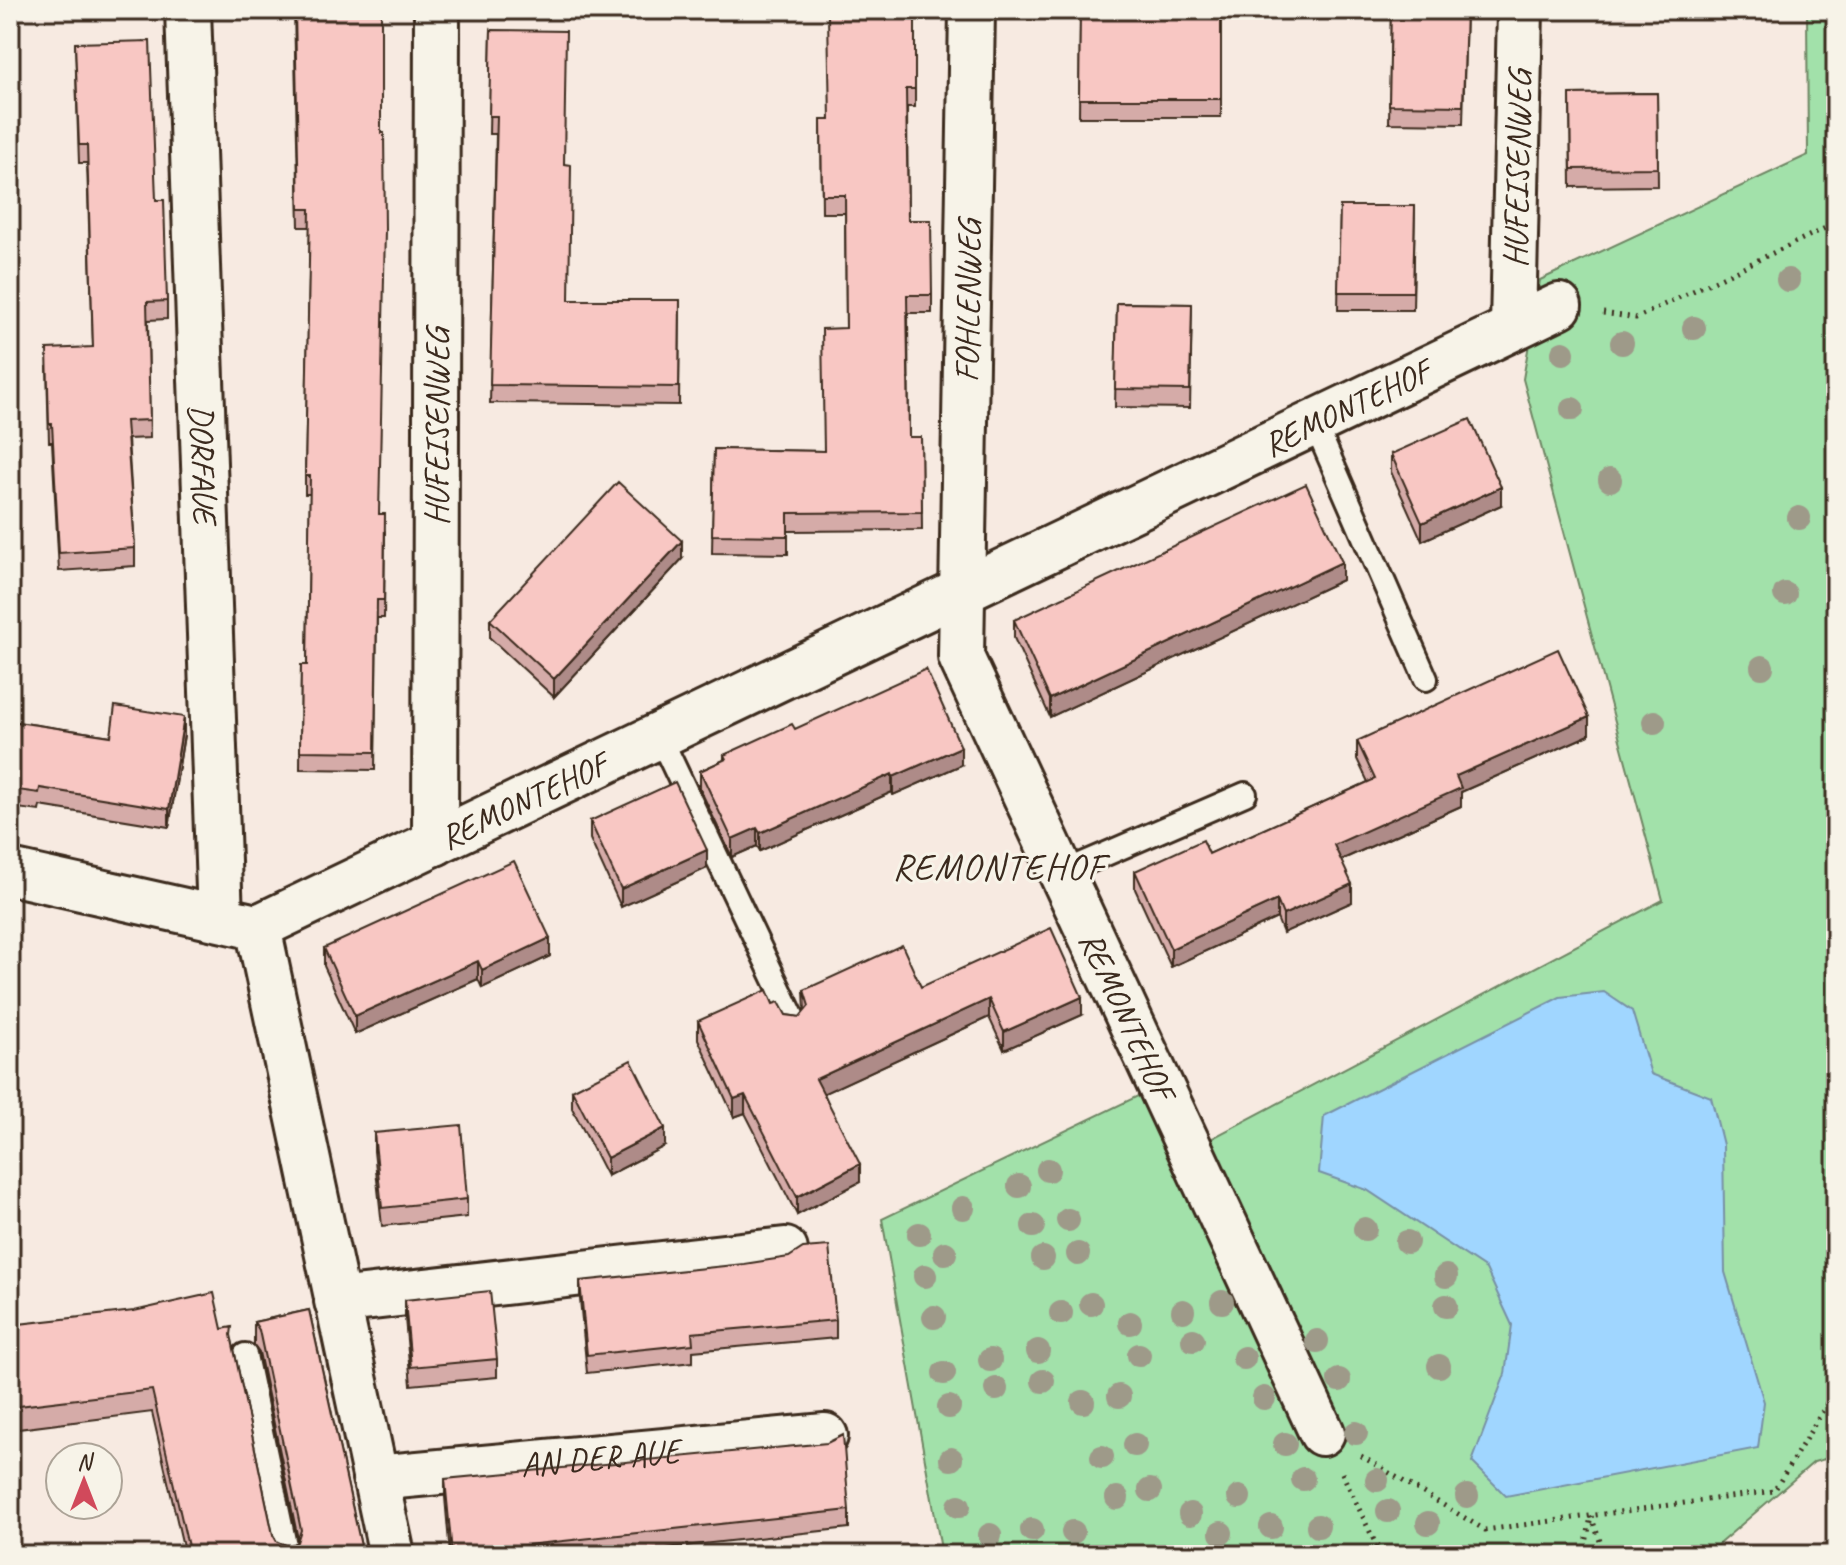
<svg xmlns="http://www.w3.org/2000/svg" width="1846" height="1565" font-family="Caveat,sans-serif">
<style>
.green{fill:#a2e1aa;stroke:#6e8664;stroke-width:2}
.water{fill:#a0d6ff;stroke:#7891a5;stroke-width:2}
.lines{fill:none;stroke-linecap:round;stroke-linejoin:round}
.lane-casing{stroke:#3b2a1e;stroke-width:28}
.street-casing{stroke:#3b2a1e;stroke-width:50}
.path{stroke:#3b2a1e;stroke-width:5;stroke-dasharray:2 6;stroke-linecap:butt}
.lane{stroke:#f7f3e8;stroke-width:22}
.street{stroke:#f7f3e8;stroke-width:44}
.tree{fill:#9e9a89}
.wall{fill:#d5aba8;stroke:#3b2a1e;stroke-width:2}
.shaded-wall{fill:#ae8b88;stroke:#3b2a1e;stroke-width:2}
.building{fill:#f8c7c3;stroke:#3b2a1e;stroke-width:2}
.labels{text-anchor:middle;stroke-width:6;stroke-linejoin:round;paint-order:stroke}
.street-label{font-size:34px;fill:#3b2a1e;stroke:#f7f3e8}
.neighbourhood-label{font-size:36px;letter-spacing:2px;fill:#3b2a1e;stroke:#f7f3e8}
</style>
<rect width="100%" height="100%" fill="#f7eae1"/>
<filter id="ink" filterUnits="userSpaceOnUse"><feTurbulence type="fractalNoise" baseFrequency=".0125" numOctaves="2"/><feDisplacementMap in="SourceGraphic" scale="16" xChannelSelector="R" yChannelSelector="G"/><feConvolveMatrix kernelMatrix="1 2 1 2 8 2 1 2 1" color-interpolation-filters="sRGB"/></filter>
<g filter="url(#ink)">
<!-- green -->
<path class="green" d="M1807,10H1836V1456L1814,1462L1706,1555H942L882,1219L1142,1094L1173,1159L1663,900L1523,379L1540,280L1808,155Z"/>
<!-- water -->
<path class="water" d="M1604,992L1632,1011L1651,1074L1711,1097L1723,1145L1725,1272L1764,1402L1758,1448L1506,1496L1472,1462L1505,1374L1512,1325L1486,1269L1367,1190L1319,1173L1324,1116L1560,997Z"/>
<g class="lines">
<!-- lane casing -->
<g class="lane-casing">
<path id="lane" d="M1314,422L1426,679
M659,735L795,1022
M1062,873L1245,794
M245,1355L287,1555"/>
</g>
<!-- street casing -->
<g class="street-casing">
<g id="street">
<path id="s1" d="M188,10L220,918"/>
<path id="s2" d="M972,10L961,657L1322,1433"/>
<path id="s3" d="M1513,327L1520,10"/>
<path id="s4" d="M435,843L437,10"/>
<path d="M10,872L247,925"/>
<path id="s5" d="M258,927L1559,306"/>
<path d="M258,927L392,1555"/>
<path d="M337,1301L785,1250"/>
<path id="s6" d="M375,1478L825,1436"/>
</g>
</g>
<!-- path -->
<path class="path" d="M1603,313L1636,318L1836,223
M1361,1456L1485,1530L1774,1491L1836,1389
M1342,1473L1381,1555
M1584,1555L1591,1516L1605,1555"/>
<!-- lane -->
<use href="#lane" class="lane"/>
<!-- street -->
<use href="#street" class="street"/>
</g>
<!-- trees -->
<g class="tree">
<circle cx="1788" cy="280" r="12"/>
<circle cx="1694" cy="328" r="12"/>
<circle cx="1622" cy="343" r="12"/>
<circle cx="1563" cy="353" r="12"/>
<circle cx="1572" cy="409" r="12"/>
<circle cx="1610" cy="480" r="12"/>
<circle cx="1799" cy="518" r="12"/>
<circle cx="1785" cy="594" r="12"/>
<circle cx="1762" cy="667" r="12"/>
<circle cx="1654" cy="722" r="12"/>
<circle cx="1048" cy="1170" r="12"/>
<circle cx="1019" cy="1186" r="12"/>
<circle cx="963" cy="1208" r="12"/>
<circle cx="1068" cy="1220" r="12"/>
<circle cx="1033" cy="1226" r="12"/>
<circle cx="1365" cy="1229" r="12"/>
<circle cx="919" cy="1234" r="12"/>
<circle cx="1407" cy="1242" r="12"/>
<circle cx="945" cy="1253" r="12"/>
<circle cx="1078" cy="1254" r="12"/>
<circle cx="1043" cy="1258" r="12"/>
<circle cx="925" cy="1276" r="12"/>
<circle cx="1446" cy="1276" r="12"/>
<circle cx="1222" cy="1302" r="12"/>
<circle cx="1091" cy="1304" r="12"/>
<circle cx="1446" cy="1306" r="12"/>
<circle cx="1183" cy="1311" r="12"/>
<circle cx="1061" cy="1313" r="12"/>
<circle cx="934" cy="1317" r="12"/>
<circle cx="1130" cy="1323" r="12"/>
<circle cx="1193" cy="1340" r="12"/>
<circle cx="1317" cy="1341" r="12"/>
<circle cx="1038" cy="1351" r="12"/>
<circle cx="1139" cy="1355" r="12"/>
<circle cx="1244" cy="1358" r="12"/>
<circle cx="990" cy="1360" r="12"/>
<circle cx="1439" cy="1366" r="12"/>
<circle cx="944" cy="1373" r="12"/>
<circle cx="1339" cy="1380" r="12"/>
<circle cx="1043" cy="1381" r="12"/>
<circle cx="996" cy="1389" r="12"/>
<circle cx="1119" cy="1396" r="12"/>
<circle cx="1264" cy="1398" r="12"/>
<circle cx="1083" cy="1402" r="12"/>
<circle cx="949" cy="1407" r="12"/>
<circle cx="1356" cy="1433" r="12"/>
<circle cx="1285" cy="1444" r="12"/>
<circle cx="1135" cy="1445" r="12"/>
<circle cx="1102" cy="1457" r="12"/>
<circle cx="951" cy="1459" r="12"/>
<circle cx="1303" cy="1479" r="12"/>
<circle cx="1377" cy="1480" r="12"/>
<circle cx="1150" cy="1490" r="12"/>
<circle cx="1467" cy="1496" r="12"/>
<circle cx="1239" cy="1497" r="12"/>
<circle cx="1117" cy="1498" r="12"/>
<circle cx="959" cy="1506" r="12"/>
<circle cx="1388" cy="1511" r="12"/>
<circle cx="1190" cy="1514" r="12"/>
<circle cx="1428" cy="1523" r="12"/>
<circle cx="1318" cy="1526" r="12"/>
<circle cx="1271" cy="1527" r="12"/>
<circle cx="1032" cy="1530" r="12"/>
<circle cx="1073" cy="1532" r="12"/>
<circle cx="1221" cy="1533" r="12"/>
<circle cx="990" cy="1535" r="12"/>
</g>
<!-- wall -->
<path class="wall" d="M294,10L379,514L385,532L384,618H377L375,770L300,769L301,665H307L310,494H305V476L310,227H299Z
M1391,10H1466L1463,124L1389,123Z
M915,14V107H907L908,220L932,295V313H908L909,437H921L922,530L788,531V554L712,553L714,449L824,451L846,328L845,213H822L821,120H829Z
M1080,14H1221V117H1079Z
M491,30L564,164L569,300H680L679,405L490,403L496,134H489Z
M75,43L156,200L167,301V319L148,320L150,438L128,439L135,548V566L59,571L52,442H49L47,367L93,347L87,163H79Z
M1657,93L1658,186L1571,187L1570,94Z
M1340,206H1415L1413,310H1338Z
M1117,303L1192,304L1190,408L1115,407Z
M1391,454L1501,505L1422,541L1391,472Z
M682,559L554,697L490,638V620Z
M1342,580L1050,717L1014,638V620Z
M10,721L111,736L184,735L169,827L40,806L39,811L10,807Z
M795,729L961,765L893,795L892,792L760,851L757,846L732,857L700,789V771L724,760V755Z
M1589,735L1461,792V806L1341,860L1352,902L1283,933L1277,918L1171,967L1135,889V871L1209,854L1368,782L1357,759V741Z
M590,821L707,868L621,907L590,839Z
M324,948L550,956L482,988L478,979L355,1034L324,966Z
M921,987L1082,1015L1004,1050L989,1017L824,1093L860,1182L797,1215L745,1113L734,1117L698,1039V1021L773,1004L786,1015L800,1017L805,1011L804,990Z
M572,1090L665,1146L607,1176L572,1108Z
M374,1133L467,1199V1217L382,1226L374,1151Z
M580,1281L836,1320V1338L693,1351V1362L587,1373L580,1299Z
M405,1300L497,1359V1377L411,1385L405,1318Z
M309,1310L363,1555H185L152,1412L10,1430V1325L222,1329L232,1340L273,1535L277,1542L289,1546L297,1542L298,1539L259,1352L254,1345V1322Z
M445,1479L849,1510V1528L602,1555H450L445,1497Z"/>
<!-- shaded-wall -->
<path class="shaded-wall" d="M1501,487V505L1422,541V523Z
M682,541V559L554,697V679Z
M1342,562V580L1050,717V699Z
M184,717V735L169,827V809Z
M1589,717V735L1461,792V806L1334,863V845L1456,776Z
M961,747V765L893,795V777Z
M892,774V792L760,851V833Z
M757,828V846L732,857V839Z
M707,850V868L621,907V889Z
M1352,884V902L1283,933V915Z
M1277,900V918L1171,967V949Z
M550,938V956L482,988V970Z
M478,961V979L355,1034V1016Z
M1082,997V1015L1004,1050V1032Z
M989,999V1017L816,1097V1079Z
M745,1095V1113L734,1117V1099Z
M665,1128V1146L607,1176V1158Z
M860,1164V1182L797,1215V1197Z"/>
<!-- building -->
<path class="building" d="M295,10H381V133H384L385,229L379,514H385L384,600H377L375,752L300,751L301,665H307L310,476H305L310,209H299Z
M1391,10H1466L1463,106L1389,105Z
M915,14V89H906L908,220H931L932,295H907L909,437H921L922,512L788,513V536L712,535L714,449L824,451L822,329L846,328L845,195H822L821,120H830L828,15Z
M1080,14H1221V99H1079Z
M491,30L566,31L564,164L571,165L569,300H680L679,387L490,385L497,116H489Z
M150,41L156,200H164L167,301L147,302L150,420L126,421L135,548L59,553L52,424H49L47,349L93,347L87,145H79L75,43Z
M1657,93L1658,168L1571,169L1570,94Z
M1340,206H1415L1413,292H1338Z
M1117,303L1192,304L1190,390L1115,389Z
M1470,419L1501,487L1422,523L1391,454Z
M618,482L682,541L554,679L490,620Z
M1306,484L1342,562L1050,699L1014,620Z
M1558,649L1589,717L1456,776L1461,788L1334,845L1352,884L1283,915L1277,900L1171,949L1135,871L1203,840L1209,854L1375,779L1357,741Z
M926,669L961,747L893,777L892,774L760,833L757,828L732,839L700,771L726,759L724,755L792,724L795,729Z
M115,706L184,717L169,809L40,788L39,793L10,789V721L111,736Z
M675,782L707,850L621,889L590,821Z
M514,861L550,938L482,970L478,961L355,1016L324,948Z
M1051,928L1082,997L1004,1032L989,999L816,1079L860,1164L797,1197L745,1095L734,1099L698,1021L767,990L773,1004L779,1002L786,1015L800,1017L809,1006L804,990L902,945L921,987Z
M631,1060L665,1128L607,1158L572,1090Z
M461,1125L467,1199L382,1208L374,1133Z
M829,1246L836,1320L692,1333L693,1344L587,1355L580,1281L744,1264L789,1257L803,1248Z
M490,1291L497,1359L411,1367L405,1300Z
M214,1293L222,1329L232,1327L231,1335L273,1535L277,1542L289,1546L297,1542L301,1530L259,1330L254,1322L309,1310L363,1555H190L152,1390L10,1407V1325L134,1311Z
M843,1435L849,1510L452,1553L445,1479L827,1443Z"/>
</g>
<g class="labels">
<!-- street labels -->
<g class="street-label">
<text dy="12" stroke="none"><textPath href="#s3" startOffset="158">HUFEISENWEG</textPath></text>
<text transform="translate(967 301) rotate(-89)" y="12">FOHLENWEG</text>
<text dy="12" stroke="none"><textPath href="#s5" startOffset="1206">REMONTEHOF</textPath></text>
<text dy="12" stroke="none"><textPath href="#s4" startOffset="416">HUFEISENWEG</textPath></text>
<text dy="12" stroke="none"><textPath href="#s1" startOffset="454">DORFAUE</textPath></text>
<text dy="12" stroke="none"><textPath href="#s5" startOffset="294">REMONTEHOF</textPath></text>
<text dy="12" stroke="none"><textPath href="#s2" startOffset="1042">REMONTEHOF</textPath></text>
<text dy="12" stroke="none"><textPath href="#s6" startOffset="226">AN DER AUE</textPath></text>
</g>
<!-- neighbourhood labels -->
<g class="neighbourhood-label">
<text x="999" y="879">REMONTEHOF</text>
</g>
</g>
<!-- margin -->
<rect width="1846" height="1565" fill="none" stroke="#f7f3e8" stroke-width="40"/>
<rect x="20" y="20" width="1806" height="1525" fill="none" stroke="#3b2a1e" stroke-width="3" filter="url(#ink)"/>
<!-- north arrow -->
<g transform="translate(84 1481)"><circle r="38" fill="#f7f3e8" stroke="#aca397" stroke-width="2"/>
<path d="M0-6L14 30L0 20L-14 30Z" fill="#d1495b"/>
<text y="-12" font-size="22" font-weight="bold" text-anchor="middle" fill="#3b2a1e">N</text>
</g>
</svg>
